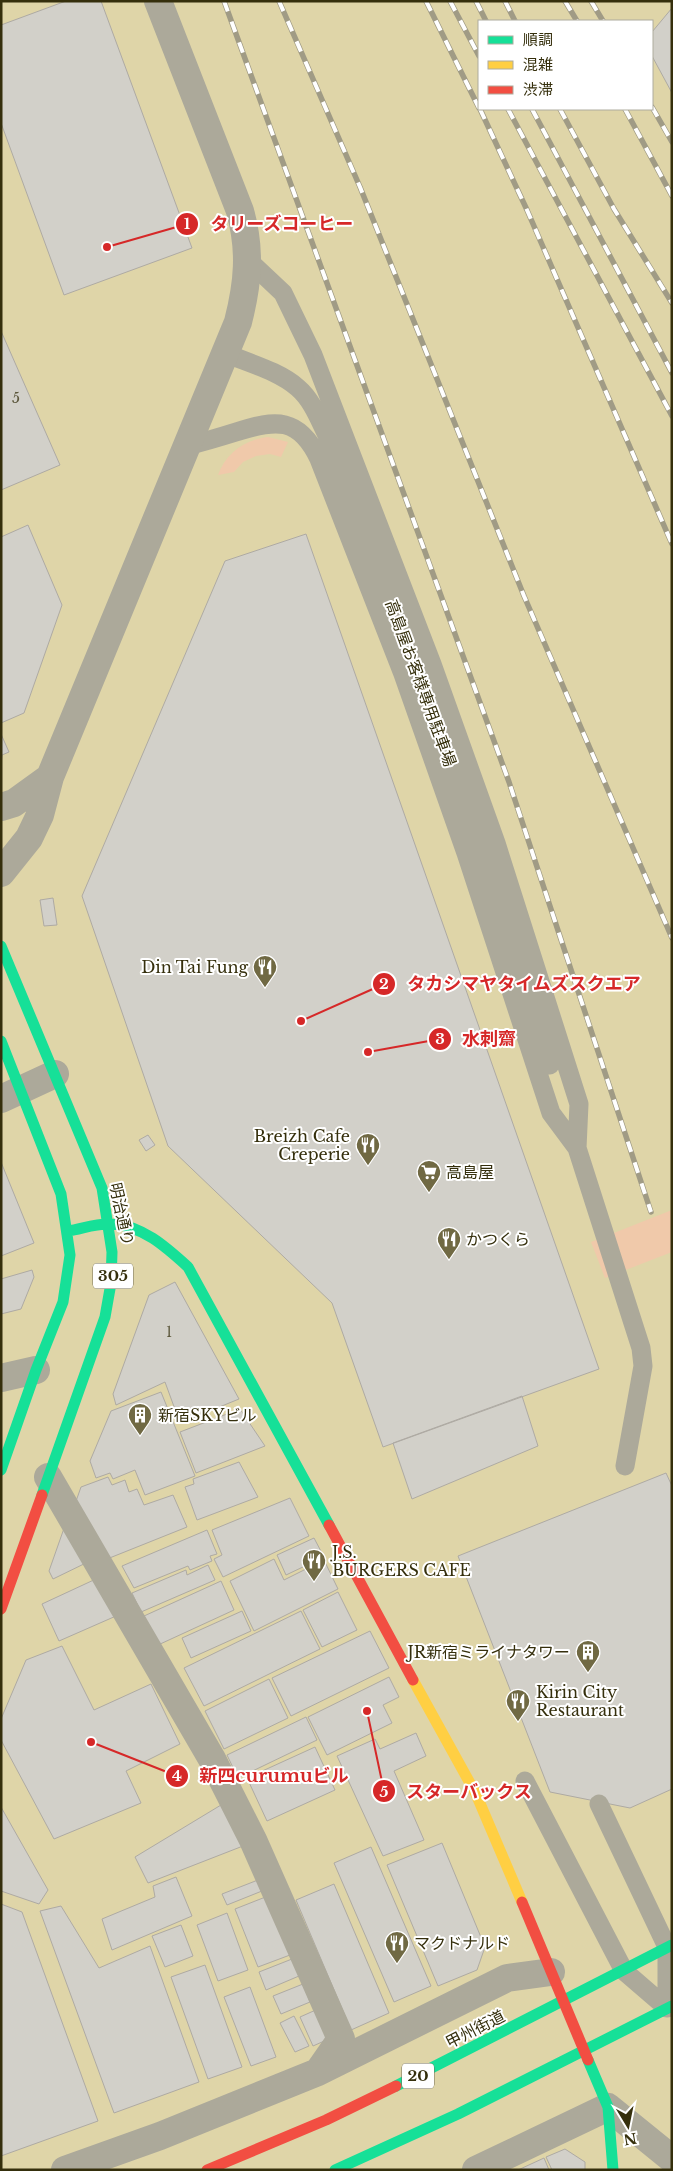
<svg xmlns="http://www.w3.org/2000/svg" width="673" height="2171" font-family="'Libre Baskerville','Noto Sans JP',serif">
<style>
.green{fill:#f0c9aa}
.building{fill:#d2d0c9;stroke:#aeaaa3}
.lines{fill:none;stroke-linecap:round;stroke-linejoin:round}
.lane{stroke:#aca99a;stroke-width:19}
.street{stroke:#aca99a;stroke-width:28}
.fast{stroke:#16e098;stroke-width:11}
.slow{stroke:#ffcf43;stroke-width:11}
.jam{stroke:#f24e42;stroke-width:11}
.rail-casing{stroke:#a09b85;stroke-width:5.5}
.rail{stroke:#fff;stroke-width:4;stroke-dasharray:11;stroke-linecap:butt}
.labels{text-anchor:middle;stroke-width:4;stroke-linejoin:round;paint-order:stroke}
.number-label{font-size:14px;fill:#5c573b}
.shield{fill:#fff;stroke:#726d55;stroke-width:1}
.shield-label{font-size:15px;font-weight:bold;fill:#352f0c}
.street-label{font-size:16px;fill:#352f0c;stroke:#fff}
.poi-label{font-size:16px;fill:#352f0c;stroke:#fff;text-anchor:start}
.leader{fill:none;stroke:#d62828;stroke-width:2}
.callout-dot{fill:#d62828;stroke:#fff;stroke-width:2}
.mark-label{font-size:15px;text-anchor:middle;font-weight:bold;fill:#fff}
.callout-label{font-size:18px;text-anchor:middle;font-weight:bold;fill:#d62828;stroke:#fff;stroke-width:4;stroke-linejoin:round;paint-order:stroke}
</style>
<rect width="100%" height="100%" fill="#dfd5a8"/>
<!-- green -->
<path class="green" d="M268,437L288,442L281,457L270,454L256,456L243,462L234,472L218,475C226,453 244,440 268,437Z
M672,1210V1252L605,1278L591,1242Z"/>
<!-- building -->
<path class="building" d="M66,1H101L192,248L64,295L1,123V25Z
M672,8V93L652,56V32Z
M1,331L60,465L1,490Z
M28,525L62,605L24,713L1,723V537Z
M306,534L599,1369L383,1447L332,1303L168,1146L82,896L225,561Z
M1,734L9,752L2,755L1,765Z
M53,898L57,925L44,926L40,900Z
M148,1135L155,1145L146,1151L139,1140Z
M1,1162L34,1243L1,1256Z
M32,1270L34,1277L21,1309L1,1314V1279Z
M175,1282L239,1399L180,1423L165,1382L116,1405L113,1394L149,1295Z
M161,1392L195,1476L145,1495L135,1470L113,1479L110,1473L96,1478L90,1461L111,1411Z
M522,1396L538,1446L412,1499L393,1443Z
M240,1409L265,1446L196,1473L180,1432Z
M239,1462L258,1497L197,1520L185,1487L194,1484L193,1479Z
M666,1473L672,1486V1789L630,1808L550,1792L458,1556Z
M108,1477L112,1485L125,1480L129,1492L137,1489L144,1505L173,1495L187,1527L107,1559L75,1504L81,1487Z
M290,1498L309,1536L223,1577L214,1559L222,1555L212,1530Z
M68,1517L90,1561L53,1579L49,1571Z
M207,1530L217,1554L210,1556L212,1561L190,1570L188,1566L134,1588L122,1566Z
M314,1538L324,1557L286,1575L277,1555Z
M274,1559L284,1580L324,1560L338,1589L254,1631L230,1581Z
M208,1565L215,1580L141,1612L132,1593L186,1570L187,1575Z
M98,1578L116,1616L59,1641L42,1604Z
M221,1581L234,1610L158,1645L144,1616Z
M338,1592L357,1630L322,1647L303,1610Z
M242,1611L251,1631L191,1658L182,1638Z
M301,1611L320,1649L204,1706L184,1668Z
M370,1631L389,1668L291,1716L272,1678Z
M62,1646L94,1710L151,1684L180,1744L126,1771L141,1803L54,1839L1,1740V1719L26,1660Z
M389,1677L399,1697L383,1705L392,1723L327,1755L308,1717Z
M269,1679L288,1718L224,1749L205,1711Z
M306,1717L317,1740L238,1778L227,1755Z
M416,1733L426,1756L394,1771L424,1840L383,1856L337,1756L375,1739L380,1749Z
M315,1747L335,1790L267,1821L247,1778Z
M221,1805L243,1846L148,1883L135,1857Z
M1,1807L48,1890L39,1904L1,1891Z
M442,1843L485,1947L477,1970L438,1986L387,1865Z
M371,1847L431,1986L394,2002L334,1863Z
M176,1877L192,1916L112,1950L102,1919L155,1897L153,1886Z
M258,1880L262,1891L227,1905L222,1894Z
M334,1884L389,2013L351,2030L296,1900Z
M268,1896L290,1955L258,1967L235,1909Z
M1,1904L22,1912L98,2121L1,2156Z
M61,1906L99,1968L150,1946L199,2082L114,2113L40,1911Z
M227,1913L248,1970L218,1981L197,1925Z
M181,1925L193,1956L165,1967L152,1936Z
M292,1959L299,1976L266,1990L259,1972Z
M205,1965L242,2067L208,2079L171,1977Z
M303,1984L310,2002L281,2014L273,1996Z
M250,1987L276,2057L251,2066L224,1997Z
M318,2009L331,2038L313,2046L300,2017Z
M294,2016L309,2046L295,2052L280,2023Z
M565,2149L585,2162V2170H552L546,2157Z
M544,2158L549,2170H518Z"/>
<g class="lines">
<!-- lane -->
<path class="lane" d="M248,260L283,293L313,355L432,664L496,843L579,1104L577,1148
M225,353C248,363 279,371 298,388C312,400 319,419 327,435L418,669L481,848L550,1065
M187,446C203,442 220,437 236,432C276,419 299,417 319,459L403,674L466,853L551,1113L577,1148L641,1348L643,1366L625,1466
M525,1781L624,1971L667,2008
M599,1804L667,1947V2008"/>
<!-- street -->
<path class="street" d="M1,807L14,803L50,777
M1,873L29,838L40,815L50,777L238,322C248,283 251,250 240,211L158,1
M1,1099L55,1074
M1,1378L36,1370
M48,1477L212,1759L253,1840L341,2039L318,2072
M65,2170L160,2136L318,2072L507,1978L551,1972
M476,2170L608,2107L672,2159"/>
<!-- fast -->
<path class="fast" d="M1,946L102,1188L112,1252L111,1283L105,1317L42,1495
M1,1041L61,1194L70,1255L63,1302L36,1370L1,1470
M68,1231C82,1229 96,1223 111,1224C142,1225 166,1247 188,1267L329,1525
M588,2060L608,2107L613,2170
M396,2086L672,1945
M335,2170L458,2114L672,2006"/>
<!-- slow -->
<path class="slow" d="M413,1680L476,1794L522,1902"/>
<!-- jam -->
<path class="jam" d="M329,1525L413,1680
M1,1609L42,1495
M522,1902L588,2060
M207,2170L326,2120L396,2086"/>
<!-- rail casing -->
<g class="rail-casing">
<path id="rail" d="M224,1L509,782L651,1212
M279,1L360,187L524,596L672,938
M426,1L479,108
M450,1L479,56
M476,1L486,21
M505,1L515,21
M565,1L577,21
M591,1L603,21
M652,107L672,142
M480,109L527,210L672,544
M508,109L672,416
M532,109L672,373
M560,109L614,209L672,303
M625,109L672,196"/>
</g>
<!-- rail -->
<use href="#rail" class="rail"/>
</g>
<!-- icons -->
<defs>
<g id="restaurant-pin" transform="scale(1.25)"><path d="M0 17L-7.5 6A9.5 9.5 0 1 1 7.5 6Z" fill="#706943" stroke="#fff"/><path d="M-5-6h1v4h1v-4h1v4h1v-4h1v5L-1.5 .5V6h-2V.5L-5-1ZM5-6V6H3V1.5H1.5Q1.5-4 5-6Z" fill="#fff"/></g>
<g id="supermarket-pin" transform="scale(1.25)"><path d="M0 17L-7.5 6A9.5 9.5 0 1 1 7.5 6Z" fill="#706943" stroke="#fff"/><path d="M-6-5.5h2.5l.6 2H6L4.5 2H-2.5L-4.4-4H-6ZM-1.5 3.2a1.3 1.3 0 1 0 .1 0ZM3 3.2a1.3 1.3 0 1 0 .1 0Z" fill="#fff"/></g>
<g id="building-pin" transform="scale(1.25)"><path d="M0 17L-7.5 6A9.5 9.5 0 1 1 7.5 6Z" fill="#706943" stroke="#fff"/><path d="M-4-6H4V6H1V3H-1V6H-4ZM-2.5-4.3h1.7v1.8h-1.7ZM.8-4.3h1.7v1.8H.8ZM-2.5-1h1.7V.8h-1.7ZM.8-1h1.7V.8H.8Z" fill="#fff"/></g>
</defs>
<g fill-rule="evenodd">
<use href="#restaurant-pin" x="265" y="967"/>
<use href="#restaurant-pin" x="368" y="1145"/>
<use href="#supermarket-pin" x="429" y="1172"/>
<use href="#restaurant-pin" x="449" y="1239"/>
<use href="#building-pin" x="140" y="1415"/>
<use href="#restaurant-pin" x="314" y="1561"/>
<use href="#building-pin" x="588" y="1652"/>
<use href="#restaurant-pin" x="518" y="1701"/>
<use href="#restaurant-pin" x="397" y="1943"/>
</g>
<g class="labels">
<!-- number labels -->
<g class="number-label">
<text x="16" y="403">5</text>
<text x="169" y="1337">1</text>
</g>
<!-- shield labels -->
<g class="shield">
<rect x="93" y="1263.5" width="40" height="25" rx="4"/>
<rect x="402" y="2063.5" width="32" height="25" rx="4"/>
</g>
<g class="shield-label">
<text x="113" y="1281">305</text>
<text x="418" y="2081">20</text>
</g>
<!-- street labels -->
<g class="street-label">
<text transform="translate(421 683) rotate(70)" y="6">高島屋お客様専用駐車場</text>
<text transform="translate(122 1214) rotate(78)" y="6">明治通り</text>
<text transform="translate(475 2029) rotate(-27)" y="6">甲州街道</text>
</g>
<!-- poi labels -->
<g class="poi-label">
<text x="248" y="973" text-anchor="end">Din Tai Fung</text>
<text x="350" y="1142" text-anchor="end">Breizh Cafe<tspan x="350" dy="18">Creperie</tspan></text>
<text x="446" y="1178">高島屋</text>
<text x="466" y="1245">かつくら</text>
<text x="158" y="1421">新宿SKYビル</text>
<text x="332" y="1558">J.S.<tspan x="332" dy="18">BURGERS CAFE</tspan></text>
<text x="570" y="1658" text-anchor="end">JR新宿ミライナタワー</text>
<text x="536" y="1698">Kirin City<tspan x="536" dy="18">Restaurant</tspan></text>
<text x="414" y="1949">マクドナルド</text>
</g>
</g>
<!-- callouts -->
<path class="leader" d="M107 247L187 224M301 1021L384 984M368 1052L440 1039M91 1742L177 1776M367 1711L384 1791"/>
<g class="callout-dot">
<circle cx="107" cy="247" r="5"/>
<circle cx="301" cy="1021" r="5"/>
<circle cx="368" cy="1052" r="5"/>
<circle cx="91" cy="1742" r="5"/>
<circle cx="367" cy="1711" r="5"/>
<circle cx="187" cy="224" r="12"/>
<circle cx="384" cy="984" r="12"/>
<circle cx="440" cy="1039" r="12"/>
<circle cx="177" cy="1776" r="12"/>
<circle cx="384" cy="1791" r="12"/>
</g>
<g class="mark-label">
<text x="187" y="229">1</text>
<text x="384" y="989">2</text>
<text x="440" y="1044">3</text>
<text x="177" y="1781">4</text>
<text x="384" y="1797">5</text>
</g>
<g class="callout-label">
<text x="282" y="230">タリーズコーヒー</text>
<text x="524" y="990">タカシマヤタイムズスクエア</text>
<text x="489" y="1045">水刺齋</text>
<text x="274" y="1782">新四curumuビル</text>
<text x="469" y="1798">スターバックス</text>
</g>
<!-- border -->
<rect width="673" height="2171" fill="none" stroke="#352f0c" stroke-width="5"/>
<!-- legend -->
<rect x="478" y="20" width="175" height="90" fill="#ffffff" stroke="#aeac9e"/>
<rect x="488" y="36" width="25" height="8" fill="#16e098" stroke="#aeac9e"/>
<text x="523" y="45" font-size="15" fill="#352f0c">順調</text>
<rect x="488" y="61" width="25" height="8" fill="#ffcf43" stroke="#aeac9e"/>
<text x="523" y="70" font-size="15" fill="#352f0c">混雑</text>
<rect x="488" y="86" width="25" height="8" fill="#f24e42" stroke="#aeac9e"/>
<text x="523" y="95" font-size="15" fill="#352f0c">渋滞</text>
<!-- north arrow -->
<g transform="translate(628 2126) rotate(170)" stroke="#ffffff" stroke-width="4" paint-order="stroke">
<path d="M0-4L9 19L0 12L-9 19Z" fill="#352f0c"/>
<text y="-8" font-size="14" font-weight="bold" text-anchor="middle" fill="#352f0c">N</text>
</g>
</svg>
